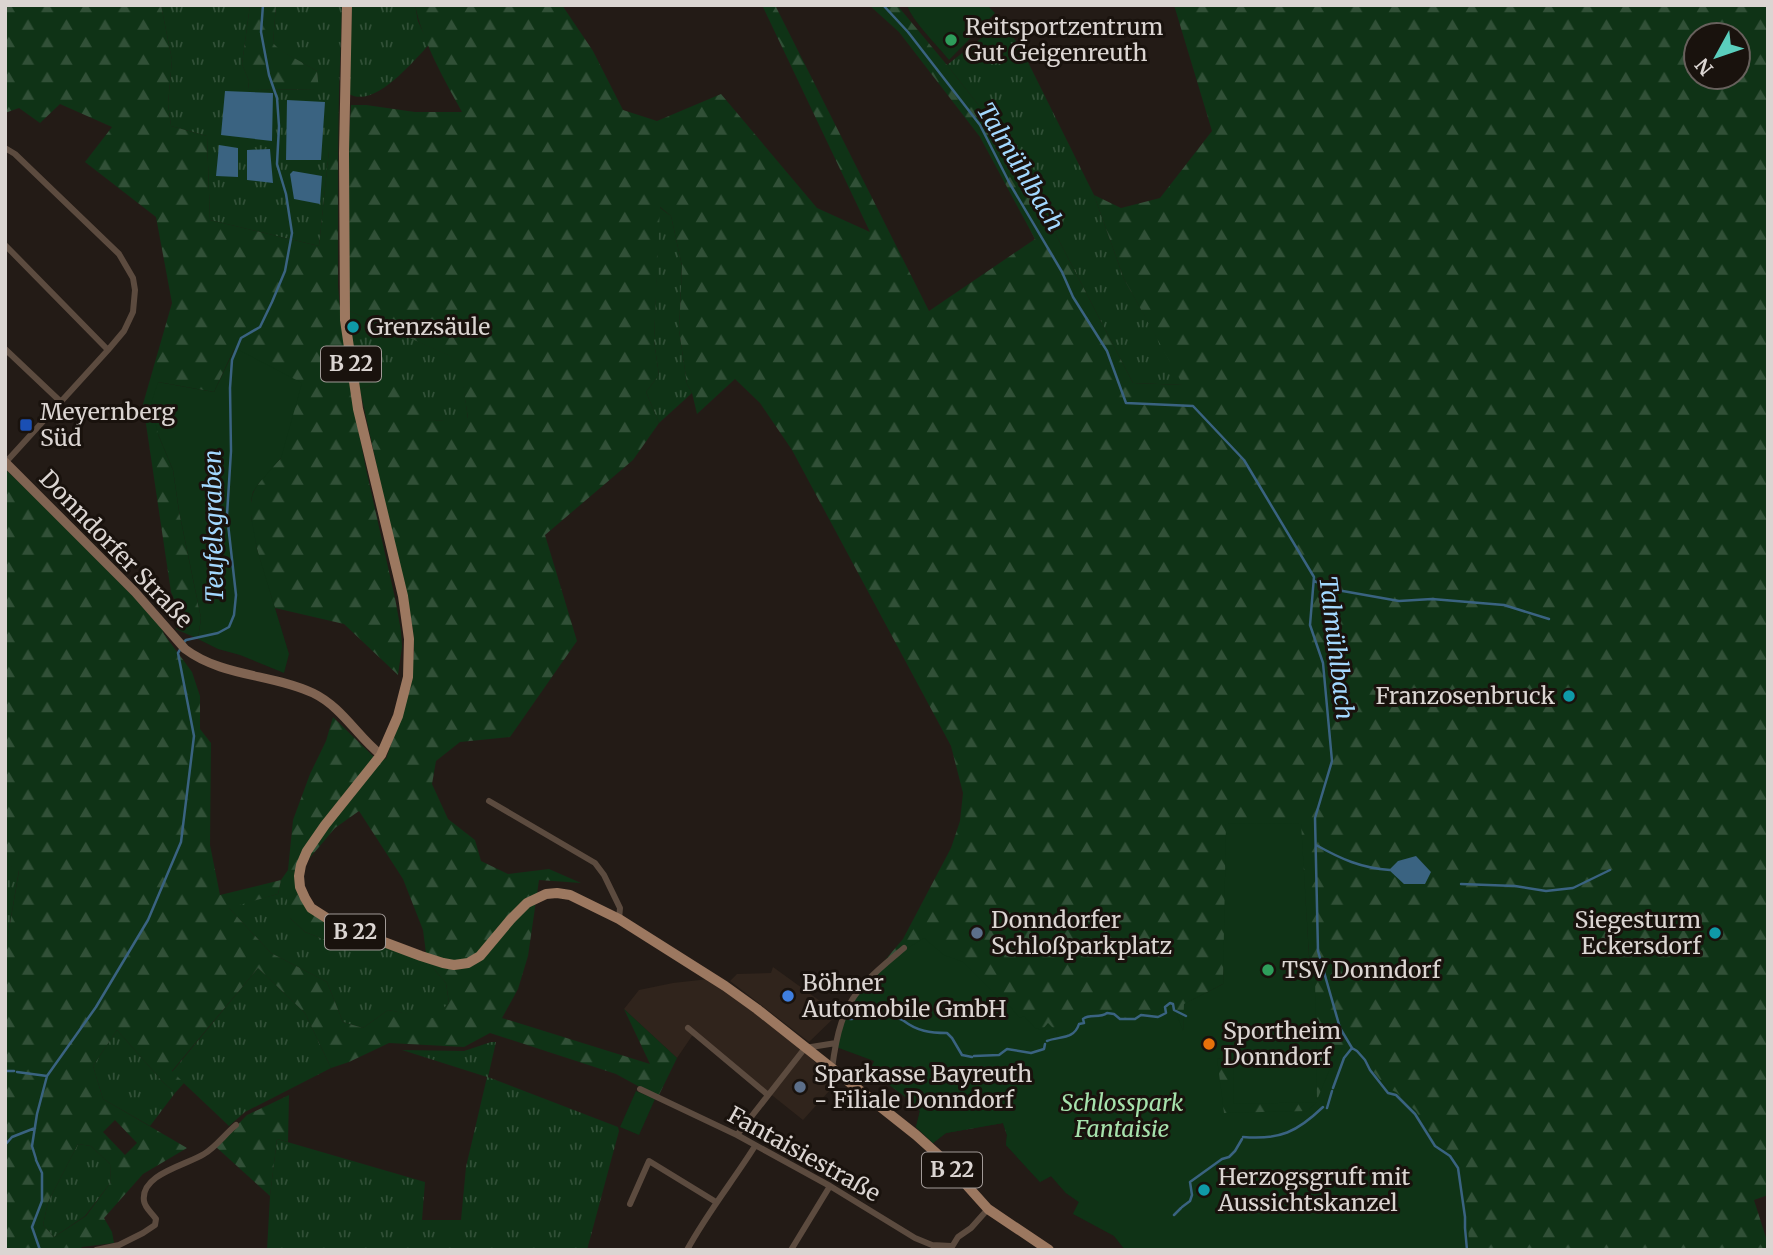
<svg xmlns="http://www.w3.org/2000/svg" width="1773" height="1255" font-family="Merriweather,serif">
<style>
.built{fill:#30241c}
.grass{fill:url(#grass-tufts)}
.forest{fill:url(#forest-firs);fill-rule:evenodd}
.green{fill:#0f3316;fill-rule:evenodd}
.water{fill:#3a6381}
.lines{fill:none;stroke-linecap:round;stroke-linejoin:round}
.stream{stroke:#3a6381;stroke-width:2.5}
.street{stroke:#5c4b3f;stroke-width:6}
.secondary{stroke:#806452;stroke-width:9}
.primary{stroke:#9c7860;stroke-width:10}
.leisure-dot{fill:#2e9e5b;stroke:#19120d;stroke-width:2.5}
.culture-dot{fill:#0f9aa8;stroke:#19120d;stroke-width:2.5}
.transit-dot{fill:#1a4fb4;stroke:#19120d;stroke-width:2.5}
.service-dot{fill:#5c6f8a;stroke:#19120d;stroke-width:2.5}
.shop-dot{fill:#3f7fe0;stroke:#19120d;stroke-width:2.5}
.food-dot{fill:#e8710a;stroke:#19120d;stroke-width:2.5}
.labels{text-anchor:middle;stroke-width:6;stroke-linejoin:round;paint-order:stroke}
.shield{fill:#19120d;stroke:#a19a97;stroke-width:2}
.shield-label{font-size:21px;font-weight:bold;fill:#dbd5d2}
.poi-label{font-size:23px;fill:#dbd5d2;stroke:#19120d;text-anchor:start}
.street-label{font-size:23px;fill:#dbd5d2;stroke:#19120d}
.park-label{font-size:23px;font-style:italic;fill:#a6e2ac;stroke:#19120d}
.water-label{font-size:24px;font-style:italic;fill:#a3d8ff;stroke:#19120d}
</style>
<defs>
<pattern id="grass-tufts" width="24" height="20" patternUnits="userSpaceOnUse" patternTransform="scale(1.75)"><rect width="24" height="20" fill="#0f3316"/><path d="M3 7l-1-3M5 7V3M7 7l1-3M15 17l-1-3M17 17v-4M19 17l1-3" fill="none" stroke="#315037"/></pattern>
<pattern id="forest-firs" width="22" height="20" patternUnits="userSpaceOnUse" patternTransform="scale(1.75)"><rect width="22" height="20" fill="#0f3316"/><path d="M5 1l3.5 6h-7zM16 11l3.5 6h-7z" fill="#315037"/></pattern>
</defs>
<rect width="100%" height="100%" fill="#231b16"/>
<!-- built -->
<path class="built" d="M773,967L838,1014L809,1042L730,981L737,974L771,973Z
M709,979L756,1010L815,1062L839,1080L803,1120L694,1033L677,1058L624,1009L639,990L673,983Z"/>
<!-- grass -->
<path class="grass" d="M161,5H250L242,64L249,81L248,89L318,90L317,71L279,50L273,43L276,5H342L339,92L338,152L329,151L319,246L210,220L207,136L171,126L168,104L172,60Z
M352,5H415L418,21L429,45C413,61 375,109 349,94Z
M1003,21L1024,54L1094,195L1124,279L1184,385L1133,383L1053,229L995,126L947,65Z
M659,207L671,216L682,266L679,330L687,384L692,393L659,423L646,392L659,375L654,341Z
M347,310L460,360L468,419L432,421L373,384L360,390Z
M5,863L19,870L5,953Z
M288,870L297,873V887L290,918L305,932L326,940L349,933L427,961L446,983L449,1003L433,1019L388,1010L363,1028L343,1022L327,982L271,953L228,907L278,894L281,880Z
M258,968L305,1013L331,1068L245,1112L229,1126L172,1072Z
M117,1030L163,1082L175,1093L150,1126L103,1099L93,1066Z
M491,1042H496L488,1077L618,1127L619,1131L587,1250H267L270,1196L277,1139L425,1182L422,1220H461L466,1167L487,1077L402,1050L464,1051Z
M78,1144L91,1146L110,1164L111,1182L85,1216L54,1237L43,1225L48,1202Z"/>
<!-- forest -->
<path class="forest" d="M5,5H161L172,60L168,104L171,126L207,136L210,220L319,246L329,150L338,152V286L341,319L352,397L366,469L395,598L401,631L402,647L398,675L344,624L275,608C267,581 242,516 254,491C260,479 272,468 281,458L234,349L214,392L158,382V434L173,470L179,511L201,618L198,639L176,629L181,615L171,592L143,404L172,303L156,217L85,162L112,127L60,104L40,123L19,108L5,113Z
M250,5H276L273,43L280,50L317,71L319,90L248,89L249,81L242,64Z
M415,5H562L593,51L623,110L657,121L721,94L817,208L870,232L762,5H775L929,311L1035,239L980,137L899,32L869,5H897L947,65L995,126L1053,229L1133,383L1183,385L1124,279L1094,195L1121,208L1160,198L1212,131L1174,5H1768V1195L1754,1200L1768,1244V1250H1241L1216,1058L1233,1059L1315,977L1309,955L1300,823L1224,963L1223,984L1185,1004L1183,1033L1106,1180L1073,1214L1079,1202L1066,1193L1051,1176L1040,1182L1006,1145L1007,1135L1003,1123L946,1133L933,1143L916,1127L920,1111L903,1095L870,1071L875,1061L852,999L903,939L951,848L960,821L963,793L951,746L792,450L760,403L735,379L697,414L692,393L687,384L679,330L682,266L671,216L660,207L654,341L659,375L646,392L659,423L633,460L545,535L577,641L510,737L460,742L436,761L432,784L448,819L475,840L481,861L508,874L549,869L581,883L539,880L528,956L518,989L502,1018L650,1064L624,1009L677,1058L658,1097L616,1074L490,1033L464,1047L389,1043L349,1062L331,1068L305,1013L258,968L172,1071L184,1083L175,1093L163,1082L117,1030L93,1066L103,1099L187,1148L143,1174L104,1218L112,1232L114,1243L82,1247L78,1250H5V953L19,871L5,863V469L65,526L160,624L164,634L192,672L200,696V729L211,743L210,845L220,895L281,880L278,894L229,908L271,953L327,982L343,1022L363,1028L388,1010L433,1018L449,1003L446,983L427,961L423,930L403,879L359,811L335,828L297,873L288,870L293,820L310,774L326,741L333,717L373,756L386,759L410,688L414,650L413,630L360,390L373,384L407,387L432,421L468,418L459,360L347,310V167L351,105H366L415,112H462C444,79 423,43 415,5ZM1696,35H1738V77H1696ZM115,1120L137,1143L125,1155L103,1132ZM78,1144L91,1146L110,1164L111,1182L86,1216L54,1237L43,1225L48,1202Z
M297,887L301,899L349,933L326,940L305,932L290,918L287,899Z
M289,1095L288,1142L277,1139L270,1196L216,1147L247,1115Z"/>
<!-- green -->
<path class="green" d="M907,5H987L995,13L949,60C938,46 912,21 907,5Z
M235,348L302,383L281,458L259,483L253,492L251,501V516L257,549L289,654L284,673L240,655L218,649L198,639L201,618L179,511L173,470L158,434L151,404L158,382L214,392Z
M1301,823L1309,955L1315,977L1317,1100L1329,1071L1346,1042L1352,1045L1366,1058L1371,1069L1387,1088L1396,1092L1416,1111L1437,1144L1451,1155L1461,1167L1468,1217L1469,1250H1125L1114,1236L1073,1214L1079,1202L1066,1193L1051,1176L1040,1182L1006,1145L1007,1135L1003,1123L946,1133L933,1143L916,1127L920,1111L903,1095L870,1071L874,1061L836,1047L852,999L903,951L924,938L944,955L963,962L996,995L1007,1003L1020,1018L1024,1016L1035,1028L1042,1030L1048,1023L1056,1031L1057,1038C1068,1036 1075,1035 1079,1024H1084L1082,1020L1085,1017C1090,1016 1096,1018 1101,1016C1110,1014 1112,1012 1120,1019H1135L1141,1015L1158,1017L1166,1013L1165,1007L1170,1003L1173,1004L1183,1031L1184,1004L1223,984L1226,824ZM1217,1058L1233,1060L1234,1104L1317,1102L1307,1111L1224,1113Z
M636,1091L655,1099L639,1135L620,1127Z"/>
<!-- water -->
<path class="water" d="M225,91L273,93L272,141L221,135Z
M287,100L325,102L321,160H286Z
M219,145L238,148V177L216,176Z
M270,149L273,183L247,180V150Z
M293,171L322,176L320,204L294,199L290,174Z
M1416,856L1431,872L1425,884H1404L1389,870L1398,861Z"/>
<g class="lines">
<!-- stream -->
<path class="stream" d="M883,5L908,32L980,125L1010,184L1062,272L1073,297L1107,351L1126,403L1193,406L1244,460L1314,577L1310,625L1323,663L1332,761L1315,818L1318,951L1340,1028L1352,1048L1357,1051L1365,1060L1370,1070L1388,1093L1396,1095L1415,1114L1435,1146L1450,1156L1458,1168L1465,1217V1228L1467,1250
M1314,581L1337,590L1399,601L1432,599L1504,605L1549,619
M184,642L186,640L218,633L229,627L234,615L236,595L227,515L231,451L230,388L232,360L241,338L260,327L272,302L285,271L292,233L286,194L277,164L279,126L277,98L269,75L261,32L263,5
M1316,845C1341,859 1361,868 1390,870
M1461,884L1515,886L1546,891L1573,888L1610,870
M867,1016L880,1018L889,1013C894,1017 899,1018 904,1021C917,1031 930,1033 947,1033L952,1038L962,1055L972,1057
M850,1019H852L859,1014
M1047,1041C1059,1036 1074,1040 1079,1024L1084,1023L1083,1019C1090,1013 1099,1019 1107,1013L1114,1014L1120,1019H1135L1141,1015L1158,1017L1166,1013L1165,1007L1170,1003L1173,1004L1174,1010L1186,1016
M974,1056L999,1055L1007,1049L1031,1053L1044,1049L1045,1044
M5,1071H14
M17,1072L47,1076
M1333,1088L1344,1058L1352,1048
M1327,1108L1332,1091
M1243,1137C1280,1140 1297,1132 1323,1107
M5,1145L12,1137L35,1128
M36,1159L32,1146L37,1114L47,1076L96,1007L148,920L181,842L194,736L178,653L181,648
M36,1160L42,1173V1201L32,1227L40,1250
M1182,1207L1190,1201L1192,1195L1190,1182L1222,1159L1229,1157L1235,1151L1242,1139
M1174,1215L1181,1208"/>
<!-- street -->
<path class="street" d="M5,148L15,154L119,254L133,278L135,290L133,312L124,331L108,350L6,462
M5,245L108,350
M5,349L61,402
M489,801L595,863L604,875L620,908L619,919
M688,1028L768,1095
M832,1069C836,1037 842,1006 866,982C877,970 891,959 904,948
M640,1089L737,1135L830,1186L915,1238L932,1245L951,1246
M737,1135L805,1048L836,1043
M630,1204L649,1161L716,1202
M96,1250L119,1245L143,1233L155,1225L156,1219C152,1213 145,1208 144,1201C140,1174 187,1165 204,1154C216,1147 225,1134 236,1125
M687,1250C707,1213 733,1181 755,1146
M791,1250L830,1186
M950,1250L958,1237L971,1228L988,1209"/>
<!-- secondary -->
<path class="secondary" d="M5,462L135,592L185,649C222,677 273,674 313,693C342,707 357,736 381,755"/>
<!-- primary -->
<path class="primary" d="M347,5L344,153L345,320L358,409L403,596L409,639L408,677L398,716L381,755L325,825L307,851L301,865L299,876L300,887L305,898L311,908L336,924L421,956L443,963L454,965L468,963L480,956L511,919L527,903L546,894L557,893L570,895L619,919L725,986L757,1009L916,1135L945,1161L988,1209L1049,1250"/>
</g>
<!-- markers -->
<g class="leisure-dot">
<circle cx="951" cy="40" r="7"/>
<circle cx="1268" cy="970" r="7"/>
</g>
<g class="culture-dot">
<circle cx="353" cy="327" r="7"/>
<circle cx="1569" cy="696" r="7"/>
<circle cx="1715" cy="933" r="7"/>
<circle cx="1204" cy="1190" r="7"/>
</g>
<rect class="transit-dot" x="19" y="418" width="14" height="14" rx="3.5"/>
<g class="service-dot">
<circle cx="977" cy="933" r="7"/>
<circle cx="800" cy="1087" r="7"/>
</g>
<circle class="shop-dot" cx="788" cy="996" r="7"/>
<circle class="food-dot" cx="1209" cy="1044" r="7"/>
<g class="labels">
<!-- shield labels -->
<g class="shield">
<rect x="321" y="346.5" width="60" height="35" rx="5"/>
<rect x="325" y="914.5" width="60" height="35" rx="5"/>
<rect x="922" y="1152.5" width="60" height="35" rx="5"/>
</g>
<g class="shield-label">
<text x="351" y="371">B 22</text>
<text x="355" y="939">B 22</text>
<text x="952" y="1177">B 22</text>
</g>
<!-- poi labels -->
<g class="poi-label">
<text x="965" y="35">Reitsportzentrum<tspan x="965" dy="26">Gut Geigenreuth</tspan></text>
<text x="367" y="335">Grenzsäule</text>
<text x="40" y="420">Meyernberg<tspan x="40" dy="26">Süd</tspan></text>
<text x="1555" y="704" text-anchor="end">Franzosenbruck</text>
<text x="991" y="928">Donndorfer<tspan x="991" dy="26">Schloßparkplatz</tspan></text>
<text x="1701" y="928" text-anchor="end">Siegesturm<tspan x="1701" dy="26">Eckersdorf</tspan></text>
<text x="1282" y="978">TSV Donndorf</text>
<text x="802" y="991">Böhner<tspan x="802" dy="26">Automobile GmbH</tspan></text>
<text x="1223" y="1039">Sportheim<tspan x="1223" dy="26">Donndorf</tspan></text>
<text x="814" y="1082">Sparkasse Bayreuth<tspan x="814" dy="26">- Filiale Donndorf</tspan></text>
<text x="1218" y="1185">Herzogsgruft mit<tspan x="1218" dy="26">Aussichtskanzel</tspan></text>
</g>
<!-- street labels -->
<g class="street-label">
<text transform="translate(116 549) rotate(46)" y="8">Donndorfer Straße</text>
<text transform="translate(804 1154) rotate(29)" y="8">Fantaisiestraße</text>
</g>
<!-- park labels -->
<g class="park-label">
<text x="1122" y="1111">Schlosspark<tspan x="1122" dy="26">Fantaisie</tspan></text>
</g>
<!-- water labels -->
<g class="water-label">
<text transform="translate(1020 167) rotate(59)" y="8">Talmühlbach</text>
<text transform="translate(214 526) rotate(-91)" y="8">Teufelsgraben</text>
<text transform="translate(1336 648) rotate(83)" y="8">Talmühlbach</text>
</g>
</g>
<!-- border -->
<rect width="1773" height="1255" fill="none" stroke="#dbd5d2" stroke-width="14"/>
<!-- north arrow -->
<g transform="translate(1717 56) rotate(230)"><circle r="33" fill="#19120d" stroke="#67605c" stroke-width="2"/>
<path d="M0-5L12 26L0 18L-12 26Z" fill="#5acebd"/>
<text y="-10" font-size="19" font-weight="bold" text-anchor="middle" fill="#dbd5d2">N</text>
</g>
</svg>
